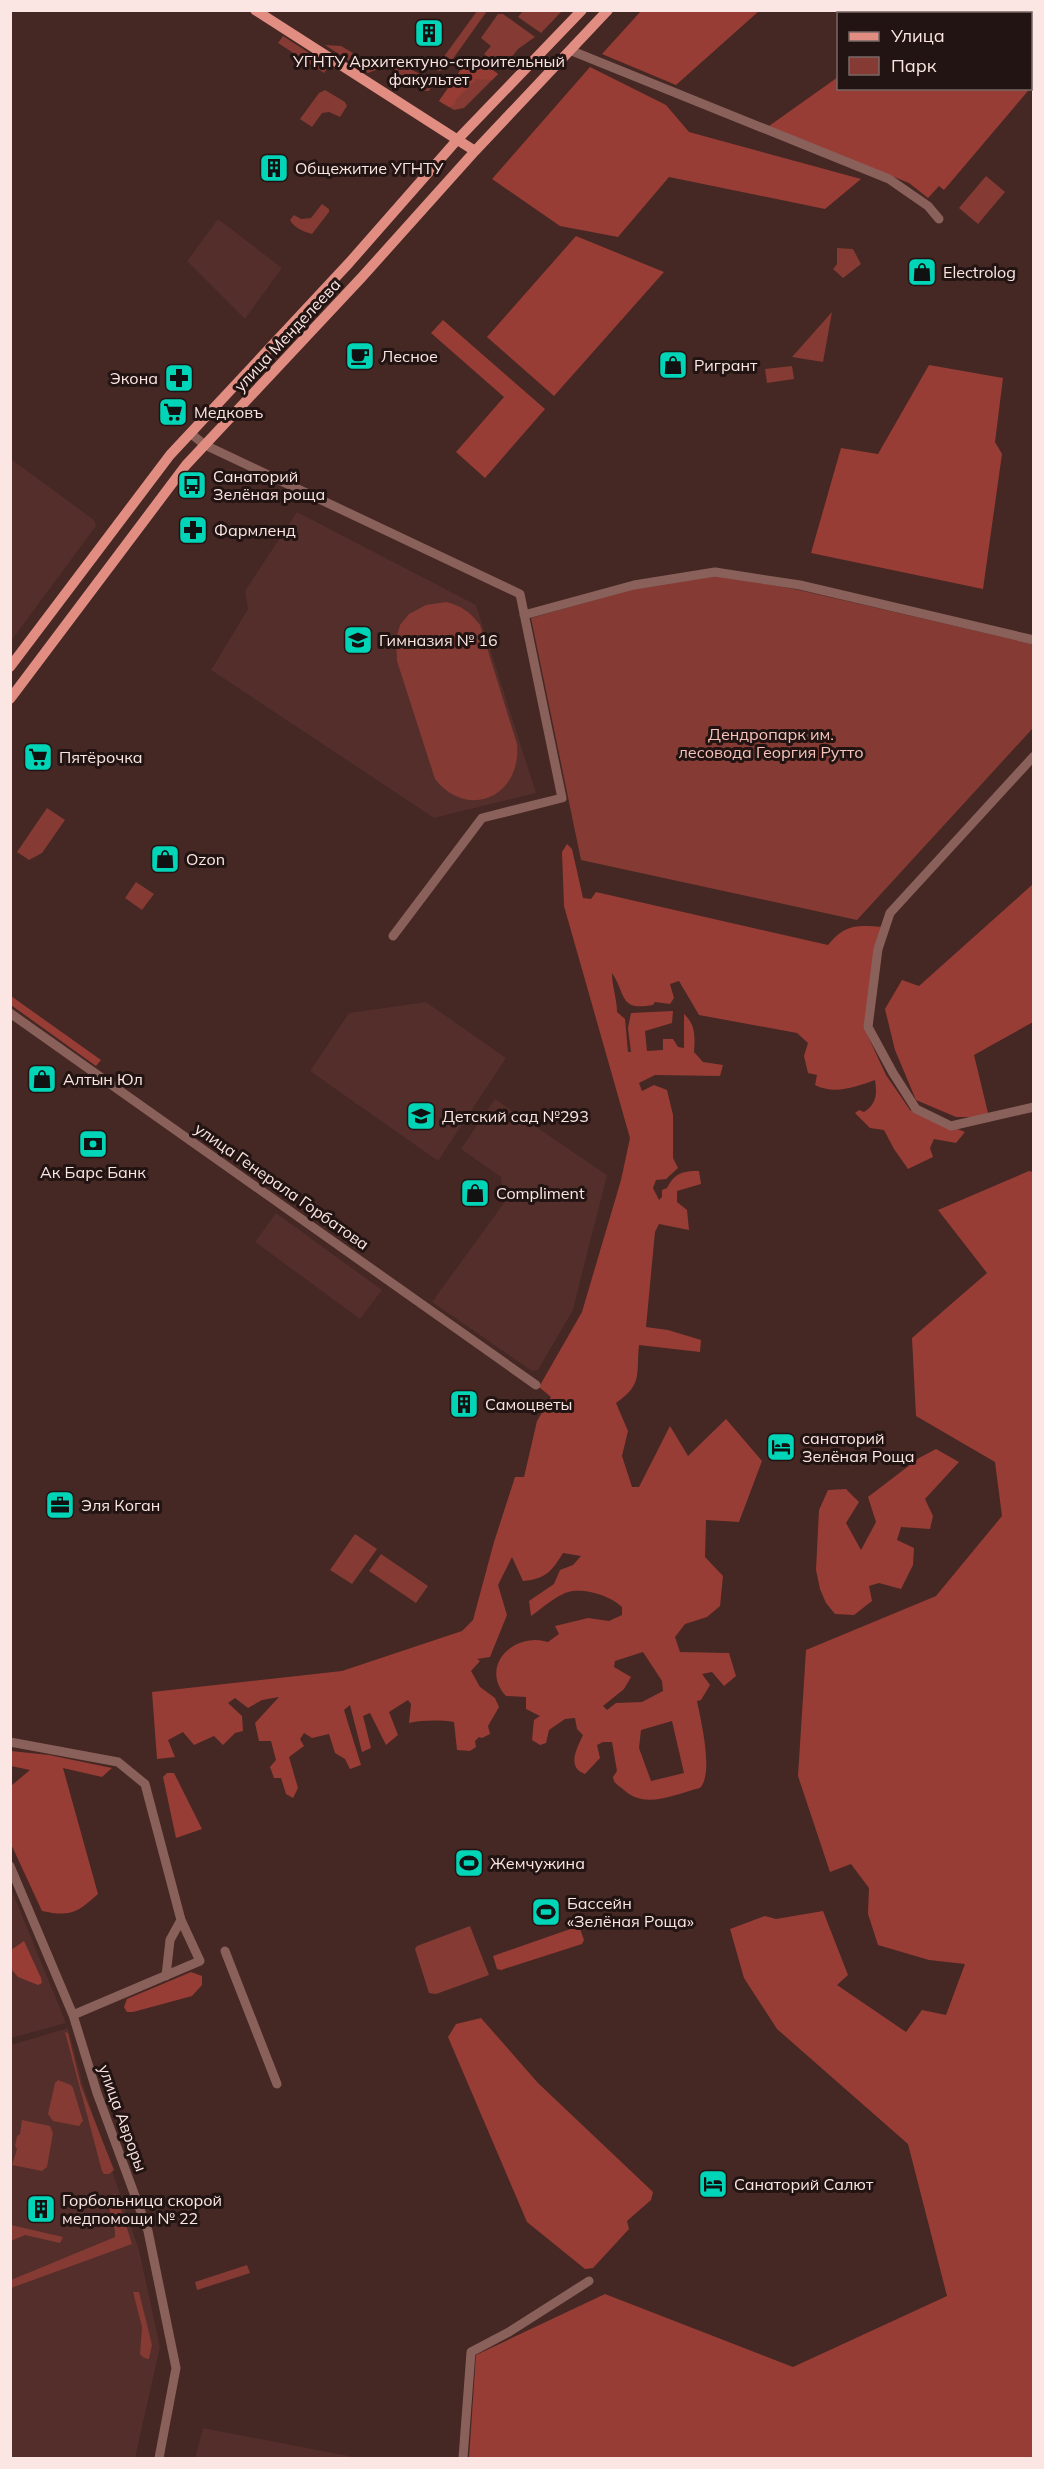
<svg xmlns="http://www.w3.org/2000/svg" width="1044" height="2469" font-family="Mulish,sans-serif">
<style>
.built{fill:#532e2a}
.green{fill:#853b34}
.forest{fill:#983d35;fill-rule:evenodd}
.lines{fill:none;stroke-linecap:round;stroke-linejoin:round}
.minor{stroke:#8a605a;stroke-width:9}
.major{stroke:#e28d82;stroke-width:10}
.labels{text-anchor:middle;stroke-width:6;stroke-linejoin:round;paint-order:stroke}
.poi-label{font-size:16px;fill:#fce6e3;stroke:#221412;text-anchor:start}
.street-label{font-size:16px;fill:#fce6e3;stroke:#221412}
.park-label{font-size:16px;fill:#f8c4bc;stroke:#221412}
</style>
<rect width="100%" height="100%" fill="#452723"/>
<!-- built -->
<path class="built" d="M218,219L282,268L245,319L187,261Z
M11,459L94,520L96,526L11,641Z
M297,512L476,605L536,793L434,818L211,670L248,609L245,591Z
M426,1002L506,1058L438,1161L310,1071L349,1013Z
M495,1099L607,1175L573,1310L538,1370L532,1371L432,1302L509,1196L502,1191L501,1177L461,1149Z
M276,1213L382,1290L360,1319L255,1242Z
M10,1886L66,2023L11,2038H10Z
M68,2028L83,2085L139,2250L160,2347L135,2458H11V2045Z
M203,2428L359,2458H195Z"/>
<!-- green -->
<path class="green" d="M477,11H487L445,70L438,71L435,69Z
M523,11V10L562,11L541,33L518,17Z
M503,14L535,37L518,49L502,69L484,54L491,46L481,38L498,14Z
M283,36L329,66L324,73L278,43Z
M325,45L341,46L375,66L376,70L368,73Z
M479,60L498,74L464,108L454,110L439,101L467,61Z
M392,63L402,65L432,80L433,84L429,91H425L390,68Z
M325,90L345,102L347,106L340,117L329,112L322,113L312,127L300,119L319,93Z
M986,176L1005,192L978,224L959,208Z
M322,204L329,209V212L312,234C304,232 293,227 290,220L294,215L301,219L311,218Z
M837,248L853,249L861,264L843,278L833,269L837,264Z
M832,312L823,362L792,357Z
M792,366L794,379L767,383L765,369Z
M716,575L799,590L1033,644V728L857,920L581,860L531,618L634,589Z
M446,602C462,606 470,612 480,625L517,744C522,796 468,821 435,779L397,661L396,639L400,625L409,614L426,605Z
M47,808L65,820L42,853L29,860L17,852Z
M136,882L154,894L142,910L125,898Z
M355,1534L377,1549L352,1584L330,1570Z
M381,1554L428,1586L416,1603L369,1571Z
M470,1926L489,1975L436,1994L429,1993L415,1949L417,1946Z
M65,2032L68,2033L81,2086L114,2170L109,2174H104L102,2171Z
M58,2080L71,2085L73,2088L83,2121L79,2126L53,2121L48,2114L55,2083Z
M22,2120L50,2126L53,2133L47,2167L42,2171L12,2165L17,2149L15,2146L17,2136L20,2134Z
M116,2194L132,2244L11,2288V2280L115,2237V2231L107,2200L109,2196Z
M11,2225L63,2237L60,2243L25,2235L11,2241Z
M247,2265L250,2273L197,2290L195,2282Z
M133,2292H139L152,2345L149,2359L144,2358L140,2354L142,2327Z"/>
<!-- forest -->
<path class="forest" d="M641,11V10L759,11L676,85L602,54Z
M848,11L999,10L1000,13H845Z
M1033,51V85L944,190L939,186L928,198L909,183L769,126L838,77V88H1030L1031,54Z
M479,60L498,74L492,80L475,79L474,82L457,98L454,105L449,107L439,101L467,61Z
M590,67L666,105L689,132L861,179L825,209L669,177L618,237L560,226L492,179Z
M576,236L664,272L554,396L487,337Z
M443,320L545,409L485,478L456,452L504,397L431,333Z
M929,365L1003,378L995,442L1002,454L983,589L811,553L841,448L878,454Z
M567,844L572,849L583,898L591,899L596,892L828,945C845,924 857,925 882,927L865,1030L886,1075L910,1110L965,1132L956,1143L934,1139L930,1148L933,1157L908,1169L894,1149L884,1130L870,1128L855,1113L859,1110L864,1112C877,1104 877,1093 875,1080C856,1087 834,1095 815,1085L817,1075L808,1073L804,1056L808,1043L797,1033L699,1015L679,981L670,984L674,998L670,1004L655,1002L653,1005C619,1011 627,996 612,973C612,986 617,999 617,1012L625,1019L628,1052H631L628,1028L631,1013L673,1011L672,1023L645,1031L647,1051L663,1050V1039H673L678,1047L684,1048V1014C696,1025 695,1037 694,1052L703,1062L723,1065L720,1076L655,1075L639,1083L642,1091L654,1085L667,1090L673,1115V1158L678,1168L666,1179L656,1180L653,1188L659,1200L662,1197V1190L667,1188C675,1173 682,1171 699,1171L701,1184L677,1191V1202L687,1210L689,1230L659,1224L655,1232L646,1327L668,1330L701,1340L700,1352L639,1345C636,1375 643,1384 616,1403L628,1431L622,1456L632,1487H639L670,1426L688,1456L726,1419L762,1461L739,1522L706,1520L705,1557L723,1576L720,1606L707,1617L685,1624L675,1637L680,1652L729,1653L736,1676L724,1686L712,1672L702,1674L710,1685L701,1700L697,1701C701,1721 714,1773 700,1788C675,1794 645,1810 624,1790C619,1785 614,1785 613,1777L617,1771L612,1742H603L597,1745L600,1758L585,1774C566,1767 577,1748 583,1735L577,1729L575,1718L565,1719L549,1730L546,1743L540,1745L532,1740L534,1720L540,1716L526,1709V1697L506,1696C478,1665 516,1631 548,1642L559,1634L555,1626L588,1618L609,1621L622,1615V1607C612,1597 589,1589 573,1591C558,1593 543,1608 531,1616L529,1601L554,1584L560,1570L573,1565L581,1556L563,1553C552,1571 546,1579 523,1581L512,1557L498,1585L507,1615L490,1657L477,1659L480,1661L471,1671L480,1687L495,1698L499,1707L488,1726L490,1734L482,1738L479,1737L475,1741L476,1747L470,1751L457,1750L454,1722C440,1720 423,1720 409,1723L411,1704L408,1700L389,1712L398,1735L386,1745L370,1713L363,1716L371,1748L362,1752L350,1705L344,1710L361,1765L350,1769L345,1759L335,1753L329,1734L312,1738L304,1733L300,1739L304,1746L289,1757L298,1788L293,1798L286,1794L281,1778H274L270,1767L276,1760L271,1741H259L255,1723L279,1697L262,1700L248,1708L235,1698L228,1703L242,1716L243,1731L235,1733L223,1745L214,1736L194,1745L183,1732L168,1740L175,1757L157,1759L152,1692L342,1671L462,1631L473,1620L494,1542L515,1477H524L537,1421L551,1397L539,1387L582,1312L621,1180L630,1138L564,906L562,852ZM643,1652L662,1681L663,1691L642,1702L616,1703L607,1710L603,1706L624,1689L631,1677L614,1667L615,1661ZM672,1721L684,1773L651,1781L639,1748L641,1730Z
M1033,884V1022L974,1055L989,1117H956L916,1100L895,1050L885,1009L902,980L919,986Z
M11,996L101,1060L96,1066L11,1005Z
M1029,1171L1034,1172L1033,2458H469L476,2355L605,2294L793,2367L947,2296L908,2144L777,2029L744,1978L730,1929L765,1916L776,1919L823,1911L848,1975L837,1985L906,2032L922,2010L946,2015L965,1964L929,1960L878,1945L868,1914L869,1888L851,1864L830,1872L798,1776L806,1650L936,1596L1002,1516L995,1462L916,1416L912,1338L987,1273L938,1210Z
M936,1449L959,1462L925,1499L933,1516L930,1529L901,1527L897,1540L914,1548L913,1565L901,1589L879,1583L869,1586L872,1601L854,1615L835,1614L826,1603L820,1589L816,1570L819,1510L828,1490L846,1489L859,1502L846,1523L861,1550L876,1522L868,1497L919,1458Z
M11,1751L49,1755L112,1768L102,1777L63,1768L98,1894C77,1913 70,1917 42,1911L11,1844V1786L30,1770L11,1766Z
M167,1773H174L202,1829L176,1838L163,1777Z
M579,1926L584,1940L582,1944L501,1970L497,1969L493,1956Z
M24,1941L41,1978L42,1983L38,1985L18,1977L11,1969V1950Z
M191,1972L202,1976V1985L192,1996L133,2012H127L124,2007L127,1999Z
M481,2018L538,2083L653,2192L651,2200L627,2221L629,2229L593,2268L585,2269L527,2222L448,2037L456,2024Z"/>
<g class="lines">
<!-- minor -->
<path class="minor" d="M572,51L889,179L928,206L939,219
M190,433L205,445L520,594L562,798L482,818L393,936
M524,615L634,585L715,572L800,585L1034,640
M1034,756L890,913L878,949L868,1027L893,1073L916,1109L951,1126L1034,1107
M10,1013L536,1385
M10,1742L118,1762L145,1784L181,1920L200,1961L73,2015
M10,1866L73,2015L97,2093L148,2231L176,2368L159,2458
M225,1951L277,2084
M166,1976L170,1940L181,1920
M463,2458L471,2352L509,2332L589,2281"/>
<!-- major -->
<path class="major" d="M255,10L475,151
M10,667L170,455L349,263L457,140L582,10
M10,699L186,465L362,277L475,151L608,10"/>
</g>
<!-- icons -->
<defs>
<g id="building-square" transform="scale(1.5)"><rect x="-9" y="-9" width="18" height="18" rx="4" fill="#00d5b7" stroke="#221412"/><path d="M-4-6H4V6H1V3H-1V6H-4ZM-2.5-4.3h1.7v1.8h-1.7ZM.8-4.3h1.7v1.8H.8ZM-2.5-1h1.7V.8h-1.7ZM.8-1h1.7V.8H.8Z" fill="#111"/></g>
<g id="shop-square" transform="scale(1.5)"><rect x="-9" y="-9" width="18" height="18" rx="4" fill="#00d5b7" stroke="#221412"/><path d="M-5-2.5h2.3a2.7 3.5 0 0 1 5.4 0H5L5.5 6h-11ZM-1.5-2.5h3a1.5 2.3 0 0 0-3 0Z" fill="#111"/></g>
<g id="cafe-square" transform="scale(1.5)"><rect x="-9" y="-9" width="18" height="18" rx="4" fill="#00d5b7" stroke="#221412"/><path d="M-5.5-4.5H6V0H3Q3 3.5 0 3.5H-2.5Q-5.5 3.5-5.5 0ZM3-3.2v2h1.7v-2ZM-6 4.5H4V6H-6Z" fill="#111"/></g>
<g id="pharmacy-square" transform="scale(1.5)"><rect x="-9" y="-9" width="18" height="18" rx="4" fill="#00d5b7" stroke="#221412"/><path d="M-2-6h4v4h4v4h-4v4h-4v-4h-4v-4h4Z" fill="#111"/></g>
<g id="supermarket-square" transform="scale(1.5)"><rect x="-9" y="-9" width="18" height="18" rx="4" fill="#00d5b7" stroke="#221412"/><path d="M-6-5.5h2.5l.6 2H6L4.5 2H-2.5L-4.4-4H-6ZM-1.5 3.2a1.3 1.3 0 1 0 .1 0ZM3 3.2a1.3 1.3 0 1 0 .1 0Z" fill="#111"/></g>
<g id="bus-square" transform="scale(1.5)"><rect x="-9" y="-9" width="18" height="18" rx="4" fill="#00d5b7" stroke="#221412"/><path d="M-5-6H5V4H4V6H2V4H-2V6H-4V4H-5ZM-3.5-4V0h7V-4ZM-3.5 1.2v1.5H-2V1.2ZM2 1.2v1.5H3.5V1.2Z" fill="#111"/></g>
<g id="school-square" transform="scale(1.5)"><rect x="-9" y="-9" width="18" height="18" rx="4" fill="#00d5b7" stroke="#221412"/><path d="M0-5L7-2L0 1L-7-2ZM-4 1L0 2.5L4 1V4Q0 6-4 4Z" fill="#111"/></g>
<g id="bank-square" transform="scale(1.5)"><rect x="-9" y="-9" width="18" height="18" rx="4" fill="#00d5b7" stroke="#221412"/><path d="M-6-4H6V4H-6ZM0-2.3a2.3 2.3 0 1 0 0 4.6a2.3 2.3 0 1 0 0-4.6Z" fill="#111"/></g>
<g id="hotel-square" transform="scale(1.5)"><rect x="-9" y="-9" width="18" height="18" rx="4" fill="#00d5b7" stroke="#221412"/><path d="M-6-4.5h1.5V1H6V5H4.5V3h-9V5H-6ZM-4 0a1.8 1.8 0 1 1 3.6 0ZM.5 0V-2.5h3Q6-2.5 6 0Z" fill="#111"/></g>
<g id="office-square" transform="scale(1.5)"><rect x="-9" y="-9" width="18" height="18" rx="4" fill="#00d5b7" stroke="#221412"/><path d="M-6-3h4V-5.5h4V-3h4V5H-6ZM-1-4.5V-3h2v-1.5ZM-6 0V1H6V0Z" fill="#111"/></g>
<g id="stadium-square" transform="scale(1.5)"><rect x="-9" y="-9" width="18" height="18" rx="4" fill="#00d5b7" stroke="#221412"/><path d="M0-5a6.5 5 0 1 0 0 10a6.5 5 0 1 0 0-10ZM-3.5-1.8h7v3.6h-7Z" fill="#111"/></g>
</defs>
<g fill-rule="evenodd">
<use href="#building-square" x="429" y="33"/>
<use href="#building-square" x="274" y="168"/>
<use href="#shop-square" x="922" y="272"/>
<use href="#cafe-square" x="360" y="356"/>
<use href="#shop-square" x="673" y="365"/>
<use href="#pharmacy-square" x="179" y="378"/>
<use href="#supermarket-square" x="173" y="412"/>
<use href="#bus-square" x="192" y="485"/>
<use href="#pharmacy-square" x="193" y="530"/>
<use href="#school-square" x="358" y="640"/>
<use href="#supermarket-square" x="38" y="757"/>
<use href="#shop-square" x="165" y="859"/>
<use href="#shop-square" x="42" y="1079"/>
<use href="#school-square" x="421" y="1116"/>
<use href="#bank-square" x="93" y="1144"/>
<use href="#shop-square" x="475" y="1193"/>
<use href="#building-square" x="464" y="1404"/>
<use href="#hotel-square" x="781" y="1447"/>
<use href="#office-square" x="60" y="1505"/>
<use href="#stadium-square" x="469" y="1863"/>
<use href="#stadium-square" x="546" y="1912"/>
<use href="#hotel-square" x="713" y="2184"/>
<use href="#building-square" x="41" y="2209"/>
</g>
<g class="labels">
<!-- poi labels -->
<g class="poi-label">
<text x="429" y="67" text-anchor="middle">УГНТУ Архитектуно-строительный<tspan x="429" dy="18">факультет</tspan></text>
<text x="295" y="174">Общежитие УГНТУ</text>
<text x="943" y="278">Electrolog</text>
<text x="381" y="362">Лесное</text>
<text x="694" y="371">Ригрант</text>
<text x="158" y="384" text-anchor="end">Экона</text>
<text x="194" y="418">Медковъ</text>
<text x="213" y="482">Санаторий<tspan x="213" dy="18">Зелёная роща</tspan></text>
<text x="214" y="536">Фармленд</text>
<text x="379" y="646">Гимназия № 16</text>
<text x="59" y="763">Пятёрочка</text>
<text x="186" y="865">Ozon</text>
<text x="63" y="1085">Алтын Юл</text>
<text x="442" y="1122">Детский сад №293</text>
<text x="93" y="1178" text-anchor="middle">Ак Барс Банк</text>
<text x="496" y="1199">Compliment</text>
<text x="485" y="1410">Самоцветы</text>
<text x="802" y="1444">санаторий<tspan x="802" dy="18">Зелёная Роща</tspan></text>
<text x="81" y="1511">Эля Коган</text>
<text x="490" y="1869">Жемчужина</text>
<text x="567" y="1909">Бассейн<tspan x="567" dy="18">«Зелёная Роща»</tspan></text>
<text x="734" y="2190">Санаторий Салют</text>
<text x="62" y="2206">Горбольница скорой<tspan x="62" dy="18">медпомощи № 22</tspan></text>
</g>
<!-- street labels -->
<g class="street-label">
<text transform="translate(287 335) rotate(-47)" y="6">улица Менделеева</text>
<text transform="translate(282 1186) rotate(35)" y="6">улица Генерала Горбатова</text>
<text transform="translate(123 2118) rotate(70)" y="6">улица Авроры</text>
</g>
<!-- park labels -->
<g class="park-label">
<text x="771" y="740">Дендропарк им.<tspan x="771" dy="18">лесовода Георгия Рутто</tspan></text>
</g>
</g>
<!-- border -->
<rect width="1044" height="2469" fill="none" stroke="#fce6e3" stroke-width="24"/>
<!-- legend -->
<rect x="837" y="12" width="195" height="78" fill="#221412" stroke="#796866" stroke-width="1.5"/>
<rect x="849" y="32" width="30" height="9" fill="#e28d82" stroke="#796866" stroke-width="1.5"/>
<text x="891" y="42" font-size="18" fill="#fce6e3">Улица</text>
<rect x="849" y="57" width="30" height="18" fill="#853b34" stroke="#796866" stroke-width="1.5"/>
<text x="891" y="72" font-size="18" fill="#fce6e3">Парк</text>
</svg>
